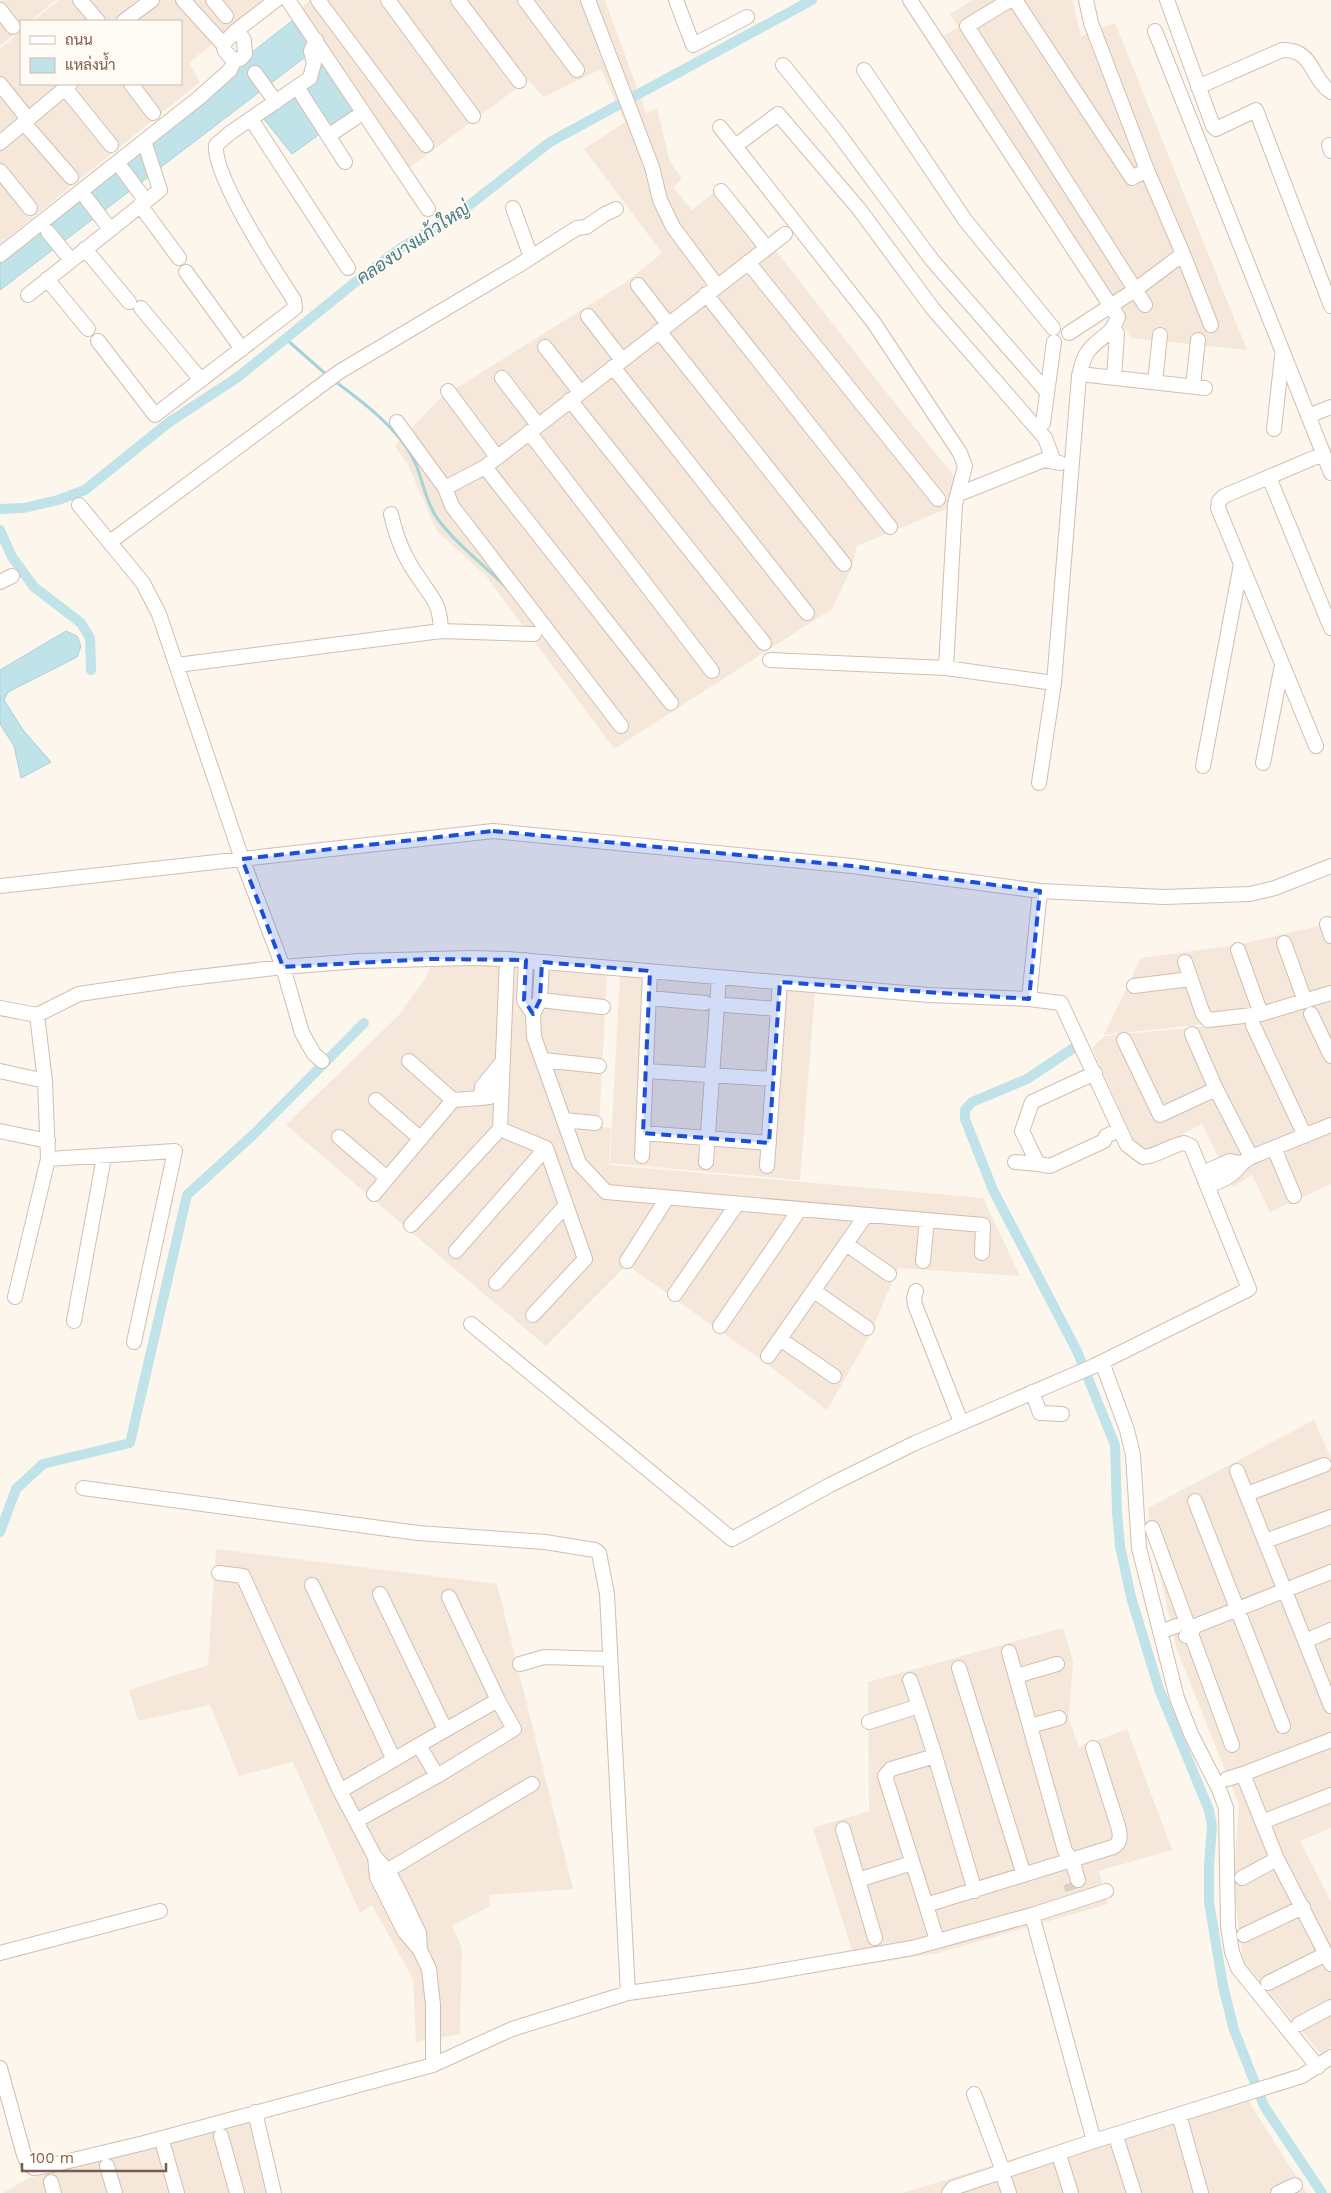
<svg xmlns="http://www.w3.org/2000/svg" width="1331" height="2193" font-family="'Work Sans',Sarabun,sans-serif">
<style>
.residential{fill:#f5e8da}
.water{fill:#bfe3e8;stroke:#a5d3da}
.lines{fill:none;stroke-linecap:round;stroke-linejoin:round}
.stream{stroke:#a5d3da;stroke-width:3}
.canal{stroke:#bfe3e8;stroke-width:10}
.minor-tunnel{stroke:#dcd0c4;stroke-width:14;stroke-dasharray:14 7;stroke-linecap:butt}
.minor-casing{stroke:#d1beb0;stroke-width:16}
.minor{stroke:#fff;stroke-width:14}
.marked{fill:#1d4ed8;fill-opacity:0.2;stroke:#1d4ed8;stroke-width:4;stroke-dasharray:10 6;stroke-linejoin:round}
.labels{text-anchor:middle;stroke-width:4;stroke-linejoin:round;paint-order:stroke}
.water-label{font-size:18px;font-style:italic;fill:#437c86;stroke:#fffaf3}
</style>
<rect width="100%" height="100%" fill="#fdf6ec"/>
<!-- residential -->
<path class="residential" d="M0,0H56L30,21H21V29L0,46Z
M59,0H265L189,63L200,82L0,244V49L21,31V84H181V21H33Z
M310,0H605L646,113L657,108L670,161L682,179L673,187L692,210L724,184L886,392L959,482L956,505L857,546L851,569L832,609L614,749L486,576L437,531L408,465L395,446L439,399L626,282L662,253L584,149L625,122L601,69L544,97L528,80L405,171L297,12Z
M973,0H1072L1081,36L1115,23L1247,350L1131,338L940,38L958,27L950,14Z
M1331,923V999L1203,1024L1104,1035L1141,958L1237,945Z
M447,958L517,966L516,1018L520,967L607,975L599,1127L611,1128L609,1165L983,1198L1020,1276L898,1268L869,1337L827,1410L761,1360L627,1265L546,1346L477,1288L286,1125L399,1015L424,980L432,965Z
M620,973L711,984L815,993L800,1180L610,1163Z
M1331,1001V1184L1270,1212L1252,1175L1233,1187L1202,1124L1150,1151L1135,1144L1092,1048L1104,1036L1253,1022Z
M1314,1420L1331,1458V1828L1300,1841L1331,1902V2046L1321,2054L1243,1961L1233,1884L1239,1805L1177,1650L1149,1529L1148,1508Z
M216,1549L497,1584L573,1889L489,1895L490,1906L452,1926L462,1948L460,2034L416,2042L413,1979L372,1905L360,1913L293,1762L239,1776L210,1705L138,1721L129,1690L208,1665Z
M1063,1628L1073,1661L1069,1719L1079,1747L1127,1729L1172,1850L1099,1871L1108,1904L938,1953L857,1966L813,1828L869,1811L868,1682Z
M1243,2088L1252,2107L1307,2193H903Z
M251,2119L271,2193H3L29,2178Z"/>
<!-- water -->
<path class="water" d="M297,17L317,48L0,290V249Z
M325,63L353,110L292,154L259,113Z
M66,631L77,636L81,646L77,657L8,692L4,700L23,730L51,762L21,778L14,746L0,724V670Z"/>
<g class="lines">
<!-- stream -->
<path class="stream" d="M286,339L328,376
M333,380C362,401 402,431 416,465C423,482 426,502 437,518C456,544 483,564 505,586"/>
<!-- canal -->
<path class="canal" d="M0,509L24,508L58,500L85,490L168,423L238,377L353,284L402,247L458,214L550,142L812,0
M0,530L12,557L34,587L81,623L90,638L91,670
M1075,1047L1027,1079L972,1102L965,1110V1119L993,1190L1077,1351L1115,1445L1117,1512L1120,1546L1131,1597L1159,1689L1209,1810L1212,1826L1209,1865V1902L1223,1986L1234,2030L1264,2106L1322,2193
M0,1532L16,1489L43,1464L130,1443L187,1195L254,1134L364,1023"/>
<!-- minor-tunnel -->
<path class="minor-tunnel" d="M1070,1883L1072,1890"/>
<!-- minor casing -->
<g class="minor-casing">
<path id="minor" d="M80,0L98,21
M183,0L223,44
M213,0L226,16
M288,0L428,209
M318,0L426,145
M388,0L473,116
M458,0L519,81
M525,0L577,70
M588,0L652,167L660,200L673,227L717,286
M676,0L693,45L747,17
M910,0L1118,317C1111,336 1101,336 1089,350C1083,358 1081,367 1079,376L1054,683L1039,783
M1010,0L967,26L1145,305
M1015,0L1132,178L1147,170
M1086,0L1091,23L1147,170L1183,254L1211,325
M1167,0L1213,126L1216,129L1256,110L1331,306
M0,10L13,27
M124,21L152,0
M237,30L244,40L245,54L240,59L234,61L225,51L223,44L237,30L276,0
M1155,31L1331,473
M783,65L835,129L932,260L1047,392
M864,70L965,220L1053,328
M255,73L276,102
M0,84L28,119
M131,84L153,113
M297,87L345,162
M1198,87L1282,50C1314,49 1310,78 1331,92
M65,88L111,145
M251,119L348,268
M24,123L71,177
M720,127L874,323L960,453L965,466L955,504L946,668
M328,136L355,118
M0,143L70,84
M738,144L778,114L859,209L933,309L1045,438L1054,462
M1329,145L1331,151
M123,170L146,201
M0,171L30,208
M721,191L767,248
M87,199L110,229
M140,205L179,258
M513,208L531,257
M48,232L71,260
M85,249L129,302
M0,255L200,97L230,70L234,61
M748,262L938,499
M186,272L242,349
M47,279L88,329
M638,285L668,324
M706,294L890,527
M28,295L160,190L144,141
M141,308L201,380
M588,316L622,360
M659,331L844,564
M1069,333L1135,290L1183,254
M98,341L155,415L295,308L294,300C275,271 213,176 216,145L230,133L310,78L314,63L311,51L316,40
M545,347L580,392
M613,367L807,613
M1080,374L1205,388
M502,378L538,425
M1114,378L1117,333
M1155,382L1160,335
M1193,386L1198,340
M448,391L497,457
M570,400L764,643
M1308,416L1331,407
M397,422L445,488L485,467L785,234
M1043,423L1054,342
M1274,429L1282,356
M529,432L712,671
M485,467L671,703
M1269,477L1331,628
M445,488L452,506L621,726
M964,492L1044,460L1060,463
M79,505L143,583L159,614L242,859L283,967L302,1033L314,1054L322,1061
M391,514C396,537 405,559 419,578C433,600 440,602 441,631
M110,542L339,372L519,265L577,228L586,227L605,214L616,209
M0,582L12,576
M770,660L946,668L1054,683
M177,665L441,631L534,634
M1316,746L1218,508L1219,501L1224,496L1323,454
M1263,763L1282,665
M1203,766L1241,564
M0,886L493,831L852,866L1040,891L1164,897L1250,894L1275,888L1331,866
M1327,924L1331,936
M1284,943L1305,1001
M1238,950L1261,1014
M526,960L524,1000L533,1014L540,1000L542,962
M1185,962L1203,1014L1208,1020L1261,1014L1331,993
M1134,986L1190,979
M649,998L705,1003
M1029,999L1040,891
M540,1000L603,1007
M726,1005L778,1009
M0,1008L37,1015
M533,1014L534,1037L579,1163L606,1192L983,1225L982,1253
M1311,1014L1331,1056
M1253,1025L1305,1136
M1192,1034L1216,1089
M1124,1040L1160,1115L1216,1089L1251,1157L1331,1125
M543,1060L599,1066
M409,1061L453,1100
M0,1071L45,1081
M646,1071L773,1079
M1095,1073L1032,1102L1022,1131L1038,1164L1050,1166L1104,1141L1106,1136L1119,1130
M502,1082L490,1097L481,1098L482,1087L503,1061
M376,1100L421,1139
M564,1120L595,1123
M500,1129L546,1148L585,1259L533,1315
M0,1131L48,1141
M643,1133L769,1143
M339,1137L387,1178
M1274,1148L1294,1196
M642,1156L650,971
M706,1162L719,977
M1015,1162L1038,1164
M767,1166L780,982
M1203,1173L1230,1161L1240,1163
M1208,1186C1217,1182 1230,1178 1236,1170C1243,1163 1241,1163 1251,1157
M374,1194L453,1100L481,1098
M411,1225L500,1129L507,959
M846,1244L889,1274
M456,1251L546,1148
M627,1261L667,1198
M923,1261L927,1220
M496,1283L566,1205
M814,1291L867,1328
M916,1291L914,1298L915,1305L961,1422
M675,1294L737,1204
M15,1297L48,1159
M74,1321L104,1157
M720,1326L800,1209
M780,1339L834,1376
M134,1342L175,1151L48,1159L45,1081L37,1015L79,994L181,979L283,967L359,961L471,958L507,959L929,995L1029,999L1061,1003L1127,1145L1143,1157C1158,1156 1169,1146 1184,1143L1191,1146L1249,1289L1094,1366L915,1443L830,1485L732,1539L471,1324
M768,1356L866,1215
M1102,1362L1127,1430L1133,1455L1139,1548L1177,1698L1191,1734L1219,1789L1226,1808L1228,1926L1232,1952L1238,1968L1318,2067
M1032,1392L1040,1413L1062,1414
M1237,1471L1331,1706
M83,1488L418,1533L545,1542L595,1550L599,1553L607,1594L628,1993
M1247,1494L1324,1465
M1195,1501L1283,1726
M1152,1528L1232,1745
M1265,1541L1331,1517
M219,1573L243,1576L340,1791
M312,1585L394,1760
M380,1594L445,1729
M1160,1632L1176,1626
M1186,1636L1190,1635L1195,1626L1331,1572
M1305,1641L1331,1630
M1009,1652L1065,1851L1072,1860L1078,1880
M520,1664L544,1657L610,1659
M959,1668L1024,1875
M1016,1676L1057,1664
M910,1680L919,1706
M869,1722L919,1706L935,1756
M1030,1726L1059,1718
M1331,1740L1243,1774L1277,1859L1331,1964
M419,1745L498,1700
M1227,1779L1243,1774
M356,1821L437,1776
M1262,1822L1331,1795
M843,1829L875,1938
M375,1857L377,1877L404,1931L420,1950L429,1969L433,2005V2065
M380,1875L532,1784
M1242,1878L1277,1859
M858,1880L912,1863
M975,1891L935,1756L891,1769L885,1776L926,1905L1113,1847C1121,1843 1120,1836 1119,1829L1093,1748
M926,1905L935,1934
M1032,1915L1094,2141
M1244,1935L1303,1907
M420,1950L419,1933L398,1889L388,1871L375,1857L340,1791L419,1745L437,1776L514,1729L498,1700L449,1597
M0,1953L160,1911
M1268,1983L1326,1954
M1299,2024L1331,2007
M0,2068L24,2155L28,2164L34,2168L52,2165L144,2143L433,2065L512,2029L628,1993L750,1976L912,1948L1032,1915L1106,1891
M974,2094L1003,2171
M255,2112L274,2193
M1179,2115L1201,2193
M221,2136L237,2193
M1118,2143L1134,2193
M164,2148L177,2193
M1061,2161L1071,2193
M107,2166L115,2193
M1005,2181L1009,2193
M51,2182L54,2193
M949,2193L953,2188L1094,2141L1302,2076L1331,2057
M1278,2193L1295,2185"/>
</g>
<!-- minor -->
<use href="#minor" class="minor"/>
</g>
<!-- marked area -->
<path class="marked" d="M493,831L852,866L1040,891L1029,999L780,982L769,1143L643,1133L650,971L542,962L540,1000L533,1014L524,1000L526,960L429,959L283,967L242,859Z"/>
<g class="labels">
<!-- water labels -->
<g class="water-label">
<text transform="translate(413 243) rotate(-34)" y="6">คลองบางแก้วใหญ่</text>
</g>
</g>
<!-- legend -->
<rect x="20" y="20" width="162" height="65" fill="#fffaf3" stroke="#cabbb1"/>
<rect x="30" y="36" width="25" height="8" fill="#ffffff" stroke="#cabbb1"/>
<text x="65" y="45" font-size="15" fill="#7a5c4d">ถนน</text>
<rect x="30" y="58" width="25" height="15" fill="#bfe3e8" stroke="#cabbb1"/>
<text x="65" y="70" font-size="15" fill="#7a5c4d">แหล่งน้ำ</text>
<!-- scale -->
<path d="M22 2163v8h144v-8" fill="none" stroke="#7a5c4d" stroke-width="2.5"/>
<text x="30" y="2163" font-size="15" fill="#7a5c4d" stroke="#fffaf3" stroke-width="4" paint-order="stroke">100 m</text>
</svg>
